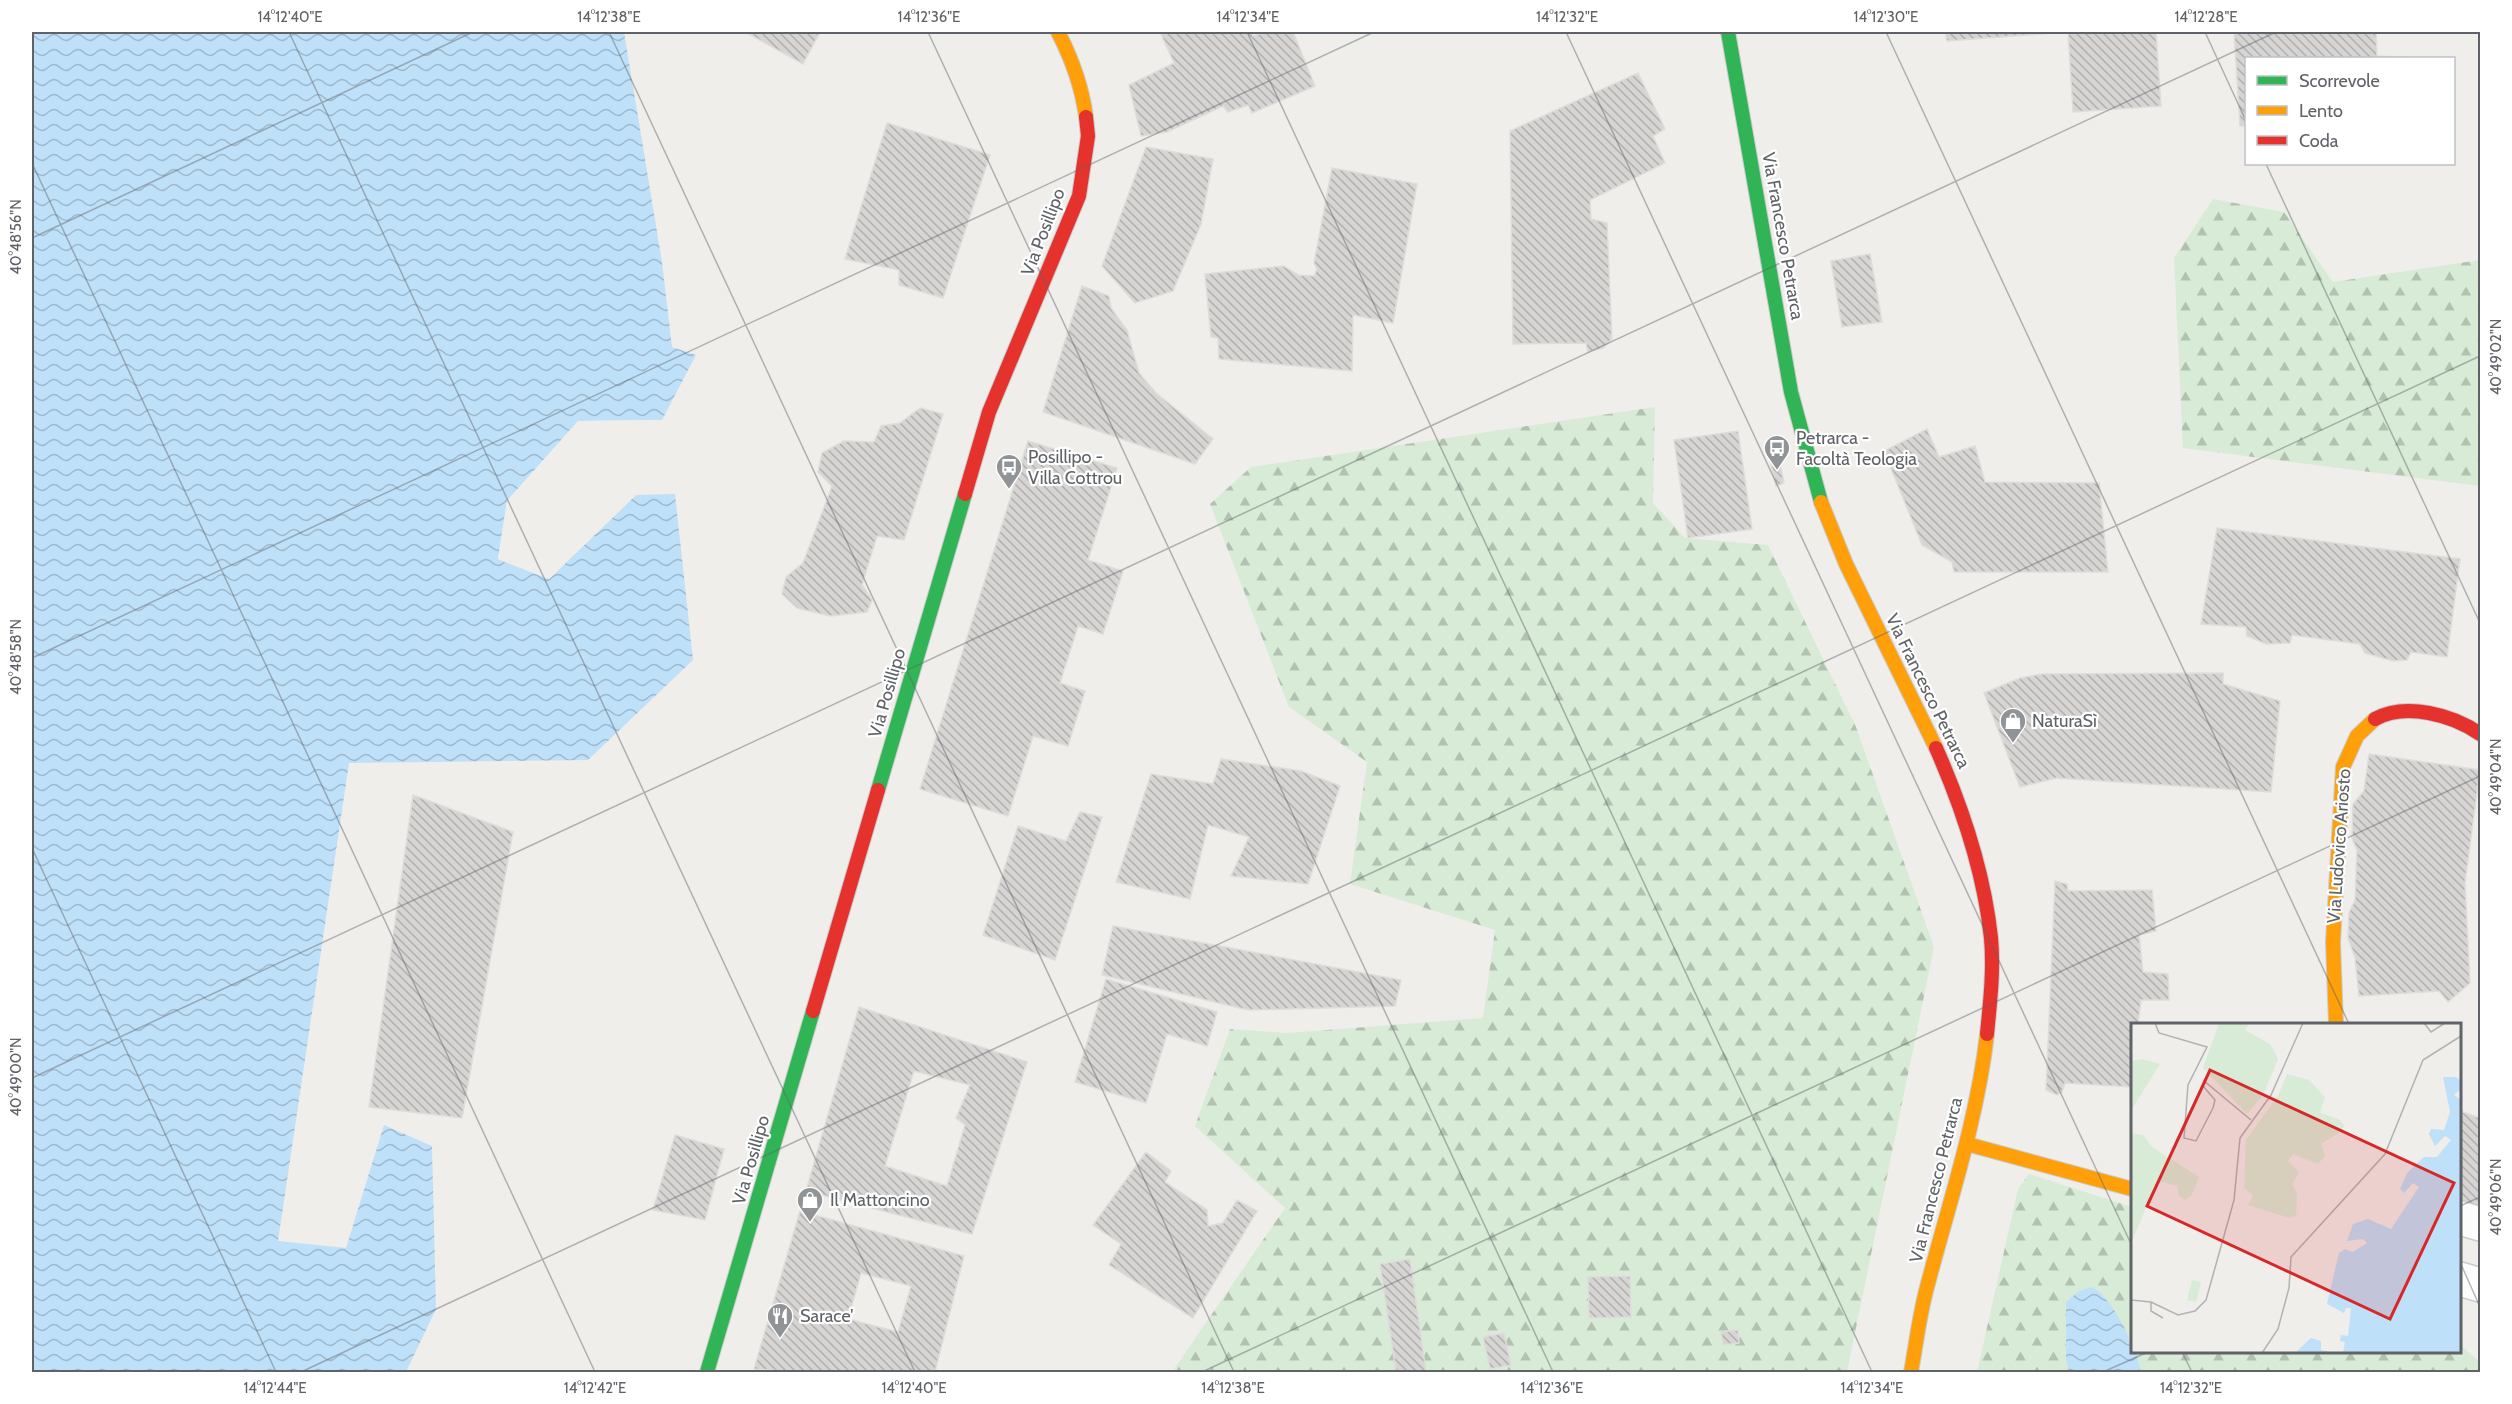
<svg xmlns="http://www.w3.org/2000/svg" width="2512" height="1404" font-family="Cabin,sans-serif">
<style>
.forest{fill:url(#forest-firs)}
.water{fill:url(#water-waves)}
.pier{fill:#efeeea}
.building{fill:url(#building-back-hatch);stroke:#deddd9;stroke-width:1.5;fill-rule:evenodd}
.lines{fill:none;stroke-linecap:round;stroke-linejoin:round}
.street-casing{stroke:#cbcccc;stroke-width:36}
.fast-casing{stroke:#cacacb;stroke-width:16}
.slow-casing{stroke:#cacacb;stroke-width:16}
.jam-casing{stroke:#cacacb;stroke-width:16}
.street{stroke:#fdfcfc;stroke-width:33}
.fast{stroke:#30b455;stroke-width:14}
.slow{stroke:#ff9f0a;stroke-width:14}
.jam{stroke:#e5322d;stroke-width:14}
.ticks{fill:none;stroke:#5f6368;stroke-width:1.5;stroke-opacity:0.45}
.labels{text-anchor:middle;stroke-width:4.5;stroke-linejoin:round;paint-order:stroke}
.street-label{font-size:18px;fill:#5f6368;stroke:#fff}
.poi-label{font-size:18px;fill:#5f6368;stroke:#fff;text-anchor:start}
.inset-road{fill:none;stroke:#b1b2b2;stroke-width:1.5}
.view{fill:#d62828;fill-opacity:0.15;stroke:#d62828;stroke-width:3}
.inset-edge{fill:none;stroke:#5f6368;stroke-width:3}
.neatline{fill:none;stroke:#5f6368;stroke-width:2}
.ticks-label{font-size:15px;text-anchor:middle;fill:#5f6368}
</style>
<defs>
<pattern id="forest-firs" width="22" height="20" patternUnits="userSpaceOnUse" patternTransform="scale(1.5)"><rect width="22" height="20" fill="#d8ebd6"/><path d="M5 1l3.5 6h-7zM16 11l3.5 6h-7z" fill="#b2c2b1"/></pattern>
<pattern id="water-waves" width="16" height="10" patternUnits="userSpaceOnUse" patternTransform="scale(1.5)"><rect width="16" height="10" fill="#bfe0f9"/><path d="M0 5q4-4 8 0t8 0" fill="none" stroke="#9eb9cd"/></pattern>
<pattern id="building-back-hatch" width="6" height="6" patternUnits="userSpaceOnUse" patternTransform="scale(1.5)"><rect width="6" height="6" fill="#d6d5d3"/><path d="M-1 5l2 2M0 0l6 6M5-1l2 2" fill="none" stroke="#b1b0af"/></pattern>
</defs>
<rect width="100%" height="100%" fill="#efeeea"/>
<!-- forest -->
<path class="forest" d="M2213,199L2284,212L2333,282L2480,260V486L2183,448L2174,258Z
M1655,407L1653,503L1685,538L1768,545L1856,727L1934,947L1847,1372H1172L1285,1208L1195,1126L1230,1029L1287,1033L1483,1018L1495,930L1350,884L1367,762L1289,707L1210,504L1251,467Z
M2029,1174L2132,1207V1352H2460V1344L2477,1360L2480,1361V1372H1977L2018,1189Z"/>
<!-- water -->
<path class="water" d="M32,32H624L662,262L672,347L696,355L662,420L578,421L507,501L498,559L549,579L636,495L675,494L693,660L588,760L349,763L278,1241L346,1248L384,1125L432,1146L436,1309L406,1372H32Z
M2091,1287C2106,1291 2132,1335 2132,1352H2136L2141,1372H2069L2066,1359V1302L2078,1292Z"/>
<!-- pier -->
<path class="pier" d="M662,420L661,423L580,424L510,502L501,557L548,576L637,492L636,495L549,579L498,559L507,501L578,421Z"/>
<!-- building -->
<path class="building" d="M745,32H815L819,34L803,64Z
M1160,32H1252L1253,36L1264,32H1293L1315,86L1252,113L1248,105L1228,112L1223,106L1167,132L1141,136L1129,85L1174,63Z
M1945,32H2068L1947,41Z
M2068,32H2156L2161,106L2073,112Z
M2234,32H2376L2377,56L2412,58H2246V126H2240Z
M1638,73L1665,129L1653,136L1665,163L1590,200L1591,219L1607,223L1612,339L1603,348L1588,352L1586,343L1513,344L1510,131Z
M887,123L990,155L943,298L899,285V270L845,259Z
M1146,147L1213,159L1201,224L1173,291L1135,303L1102,266Z
M1332,168L1417,184L1393,323L1353,315L1352,371L1219,359L1218,338L1211,337L1205,274L1284,266L1298,275L1314,276L1317,269L1314,263Z
M1870,254L1882,322L1842,327L1831,261Z
M1082,286L1109,296L1111,308L1127,330L1139,373L1156,393L1213,439L1195,464L1043,412Z
M920,408L943,414L904,540L877,536L862,585L872,600L867,612L830,616L797,608L782,594L786,577L803,563L832,486L818,472L822,453L844,441L874,442L881,426L900,423Z
M1927,429L1939,457L1975,446L1985,482L2099,483L2108,572H1954L1952,562L1922,545L1884,451Z
M1738,431L1752,529L1688,538L1674,440Z
M1028,441L1117,468L1088,560L1123,571L1103,634L1078,626L1060,683L1085,691L1068,746L1033,736L1008,816L920,789Z
M1779,458L1784,483L1776,486L1770,460Z
M2217,528L2460,559L2447,657L2411,652L2407,660L2393,661L2365,653L2360,644L2292,635L2290,643L2266,644L2247,636L2246,627L2201,624Z
M2223,673V684L2280,701L2271,792L2057,778L2020,787L1984,693L2020,678L2042,674Z
M2369,754L2480,770L2465,883L2470,983L2448,1002L2439,991L2359,996L2355,958L2348,938L2349,913L2355,900L2356,874L2357,850L2352,838L2353,804L2364,791Z
M1221,759L1301,771L1340,786L1308,884L1231,876L1249,837L1208,825L1190,899L1116,882L1151,774L1213,784Z
M413,795L513,832L462,1118L369,1107Z
M1080,812L1102,817L1055,960L983,935L1018,826L1066,841Z
M2055,881L2067,884L2068,891L2152,890L2156,931L2139,935L2143,972L2168,974L2169,1000H2141L2138,1024H2132V1087L2065,1083L2062,1092L2057,1095L2046,1090Z
M1113,926L1401,980L1395,1006L1248,1010L1102,975Z
M1106,979L1217,1012L1207,1046L1167,1034L1146,1103L1075,1082Z
M859,1007L1027,1062L972,1234L806,1191ZM914,1071L970,1085L956,1118L965,1125L947,1186L885,1166Z
M2460,1111L2480,1118V1215L2460,1209Z
M675,1135L724,1149L705,1220L653,1210Z
M1146,1152L1171,1171L1165,1182L1207,1210L1208,1226L1223,1223L1237,1200L1257,1211L1193,1318L1109,1265L1121,1244L1093,1225Z
M800,1211L964,1256L935,1372H796L754,1369ZM861,1273L911,1286L898,1332L848,1319Z
M1410,1259L1426,1372H1396L1380,1264Z
M1630,1276L1631,1317L1589,1318L1588,1277Z
M1738,1330L1739,1343L1723,1345L1721,1332Z
M1504,1333L1511,1365L1490,1369L1483,1337Z"/>
<g class="lines">
<!-- street casing -->
<g class="street-casing">
<path id="street" d="M2460,1218L2480,1224
M2460,1279L2480,1285"/>
</g>
<!-- fast casing -->
<g class="fast-casing">
<path id="fast" d="M1728,32L1791,392L1821,502
M878,790L965,494
M707,1372L813,1011"/>
</g>
<!-- slow casing -->
<g class="slow-casing">
<path id="slow" d="M1058,32C1072,59 1082,87 1086,117
M1821,502L1846,564L1936,748
M2336,1024L2333,942L2343,767L2357,736L2375,719
M1967,1144L2132,1189
M1911,1372C1916,1345 1919,1318 1926,1291C1948,1206 1977,1122 1987,1034"/>
</g>
<!-- jam casing -->
<g class="jam-casing">
<path id="jam" d="M965,494L989,412L1079,196L1088,136L1086,117
M2375,719C2406,702 2453,715 2480,734
M1936,748C1963,809 1984,872 1991,938C1994,970 1990,1003 1987,1034
M813,1011L878,790"/>
</g>
<!-- street -->
<use href="#street" class="street"/>
<!-- fast -->
<use href="#fast" class="fast"/>
<!-- slow -->
<use href="#slow" class="slow"/>
<!-- jam -->
<use href="#jam" class="jam"/>
</g>
<!-- ticks -->
<path class="ticks" d="M289,32L915,1372M609,32L1234,1372M928,32L1553,1372M1247,32L1872,1372M1566,32L2132,1246M1886,32L2349,1024M2205,32L2246,121M32,163L595,1372M2266,164L2480,623M32,238L473,32M32,658L1374,32M32,848L276,1372M32,1078L2276,32M2460,1206L2480,1197M2460,1262L2480,1307M2182,1352L2192,1372M301,1372L2480,356M1202,1372L2480,776M2103,1372L2148,1352"/>
<!-- icons -->
<defs>
<g id="bus-pin" transform="scale(1.35)"><path d="M0 17L-7.5 6A9.5 9.5 0 1 1 7.5 6Z" fill="#919496" stroke="#fff"/><path d="M-5-6H5V4H4V6H2V4H-2V6H-4V4H-5ZM-3.5-4V0h7V-4ZM-3.5 1.2v1.5H-2V1.2ZM2 1.2v1.5H3.5V1.2Z" fill="#fff"/></g>
<g id="shop-pin" transform="scale(1.35)"><path d="M0 17L-7.5 6A9.5 9.5 0 1 1 7.5 6Z" fill="#919496" stroke="#fff"/><path d="M-5-2.5h2.3a2.7 3.5 0 0 1 5.4 0H5L5.5 6h-11ZM-1.5-2.5h3a1.5 2.3 0 0 0-3 0Z" fill="#fff"/></g>
<g id="restaurant-pin" transform="scale(1.35)"><path d="M0 17L-7.5 6A9.5 9.5 0 1 1 7.5 6Z" fill="#919496" stroke="#fff"/><path d="M-5-6h1v4h1v-4h1v4h1v-4h1v5L-1.5 .5V6h-2V.5L-5-1ZM5-6V6H3V1.5H1.5Q1.5-4 5-6Z" fill="#fff"/></g>
</defs>
<g fill-rule="evenodd">
<use href="#bus-pin" x="1777" y="448"/>
<use href="#bus-pin" x="1009" y="467"/>
<use href="#shop-pin" x="2013" y="721"/>
<use href="#shop-pin" x="810" y="1200"/>
<use href="#restaurant-pin" x="780" y="1316"/>
</g>
<g class="labels">
<!-- street labels -->
<g class="street-label">
<text transform="translate(1043 232) rotate(-69)" y="6">Via Posillipo</text>
<text transform="translate(1783 236) rotate(80)" y="6">Via Francesco Petrarca</text>
<text transform="translate(1928 691) rotate(64)" y="6">Via Francesco Petrarca</text>
<text transform="translate(887 693) rotate(-74)" y="6">Via Posillipo</text>
<text transform="translate(2339 846) rotate(-86)" y="6">Via Ludovico Ariosto</text>
<text transform="translate(751 1160) rotate(-74)" y="6">Via Posillipo</text>
<text transform="translate(1936 1180) rotate(-76)" y="6">Via Francesco Petrarca</text>
</g>
<!-- poi labels -->
<g class="poi-label">
<text x="1796" y="444">Petrarca -<tspan x="1796" dy="21">Facoltà Teologia</tspan></text>
<text x="1028" y="463">Posillipo -<tspan x="1028" dy="21">Villa Cottrou</tspan></text>
<text x="2032" y="727">NaturaSì</text>
<text x="830" y="1206">Il Mattoncino</text>
<text x="800" y="1322">Sarace'</text>
</g>
</g>
<!-- overview -->
<g transform="translate(2131 1023)">
<rect width="330" height="330" fill="#efeeea"/>
<path d="M88,0H118L114,7L139,21L147,36L132,72L116,91L72,45ZM156,51L178,57L194,74L189,90L208,96L213,102L211,108L190,121L194,133L187,141L162,131L157,138L168,150L161,161L166,170L165,193L159,195L117,182L122,173L113,164L115,117L147,73ZM0,110L12,112L21,124L68,154L60,173L54,177L48,173L46,163L31,159L24,163L0,221Z" fill="#d8ebd6"/>
<path d="M11,36L29,41L1,86L0,38ZM61,257L70,259L65,279L56,277Z" fill="#d8ebd6"/>
<path d="M312,54H325L330,58V66L323,72L330,77V330H212L214,319L209,318L210,312L217,313L220,285H215L213,290L196,281L208,230L214,226L222,229L236,220L232,216L216,218L222,201L237,196L260,206L288,164L282,160L273,170L269,166L276,150L293,134H306L320,117L314,113L304,123L298,111L300,106L313,107L319,89ZM180,315L190,318V327L205,330H164Z" fill="#bfe0f9"/>
<path class="inset-road" d="M24,0L28,10L76,24L57,62L53,115L65,118L82,85L84,77L72,63L73,58L120,97M293,0L300,9L314,0M0,277L20,279L47,292L64,288L75,277L103,177L109,115L140,72L172,0M20,279V288L32,295M131,330L147,306L158,265L160,234L254,131L292,37L330,13"/>
<path class="view" d="M79,47L323,160L259,296L16,183Z"/>
<rect width="330" height="330" class="inset-edge"/>
</g>
<!-- border -->
<rect width="2512" height="1404" fill="none" stroke="#ffffff" stroke-width="66"/>
<!-- legend -->
<rect x="2245" y="57" width="210" height="108" fill="#ffffff" stroke="#bfc1c3" stroke-width="1.5"/>
<rect x="2257" y="76" width="30" height="9" fill="#30b455" stroke="#bfc1c3" stroke-width="1.5"/>
<text x="2299" y="87" font-size="18" fill="#5f6368">Scorrevole</text>
<rect x="2257" y="106" width="30" height="9" fill="#ff9f0a" stroke="#bfc1c3" stroke-width="1.5"/>
<text x="2299" y="117" font-size="18" fill="#5f6368">Lento</text>
<rect x="2257" y="136" width="30" height="9" fill="#e5322d" stroke="#bfc1c3" stroke-width="1.5"/>
<text x="2299" y="147" font-size="18" fill="#5f6368">Coda</text>
<rect x="33" y="33" width="2446" height="1338" class="neatline"/>
<g class="ticks-label">
<text x="290" y="22">14°12'40"E</text>
<text x="609" y="22">14°12'38"E</text>
<text x="929" y="22">14°12'36"E</text>
<text x="1248" y="22">14°12'34"E</text>
<text x="1567" y="22">14°12'32"E</text>
<text x="1886" y="22">14°12'30"E</text>
<text x="2206" y="22">14°12'28"E</text>
<text transform="translate(16 237) rotate(-90)" y="5">40°48'56"N</text>
<text transform="translate(2496 357) rotate(-90)" y="5">40°49'02"N</text>
<text transform="translate(16 657) rotate(-90)" y="5">40°48'58"N</text>
<text transform="translate(2496 777) rotate(-90)" y="5">40°49'04"N</text>
<text transform="translate(16 1077) rotate(-90)" y="5">40°49'00"N</text>
<text transform="translate(2496 1197) rotate(-90)" y="5">40°49'06"N</text>
<text x="275" y="1393">14°12'44"E</text>
<text x="595" y="1393">14°12'42"E</text>
<text x="914" y="1393">14°12'40"E</text>
<text x="1233" y="1393">14°12'38"E</text>
<text x="1552" y="1393">14°12'36"E</text>
<text x="1872" y="1393">14°12'34"E</text>
<text x="2191" y="1393">14°12'32"E</text>
</g>
</svg>
